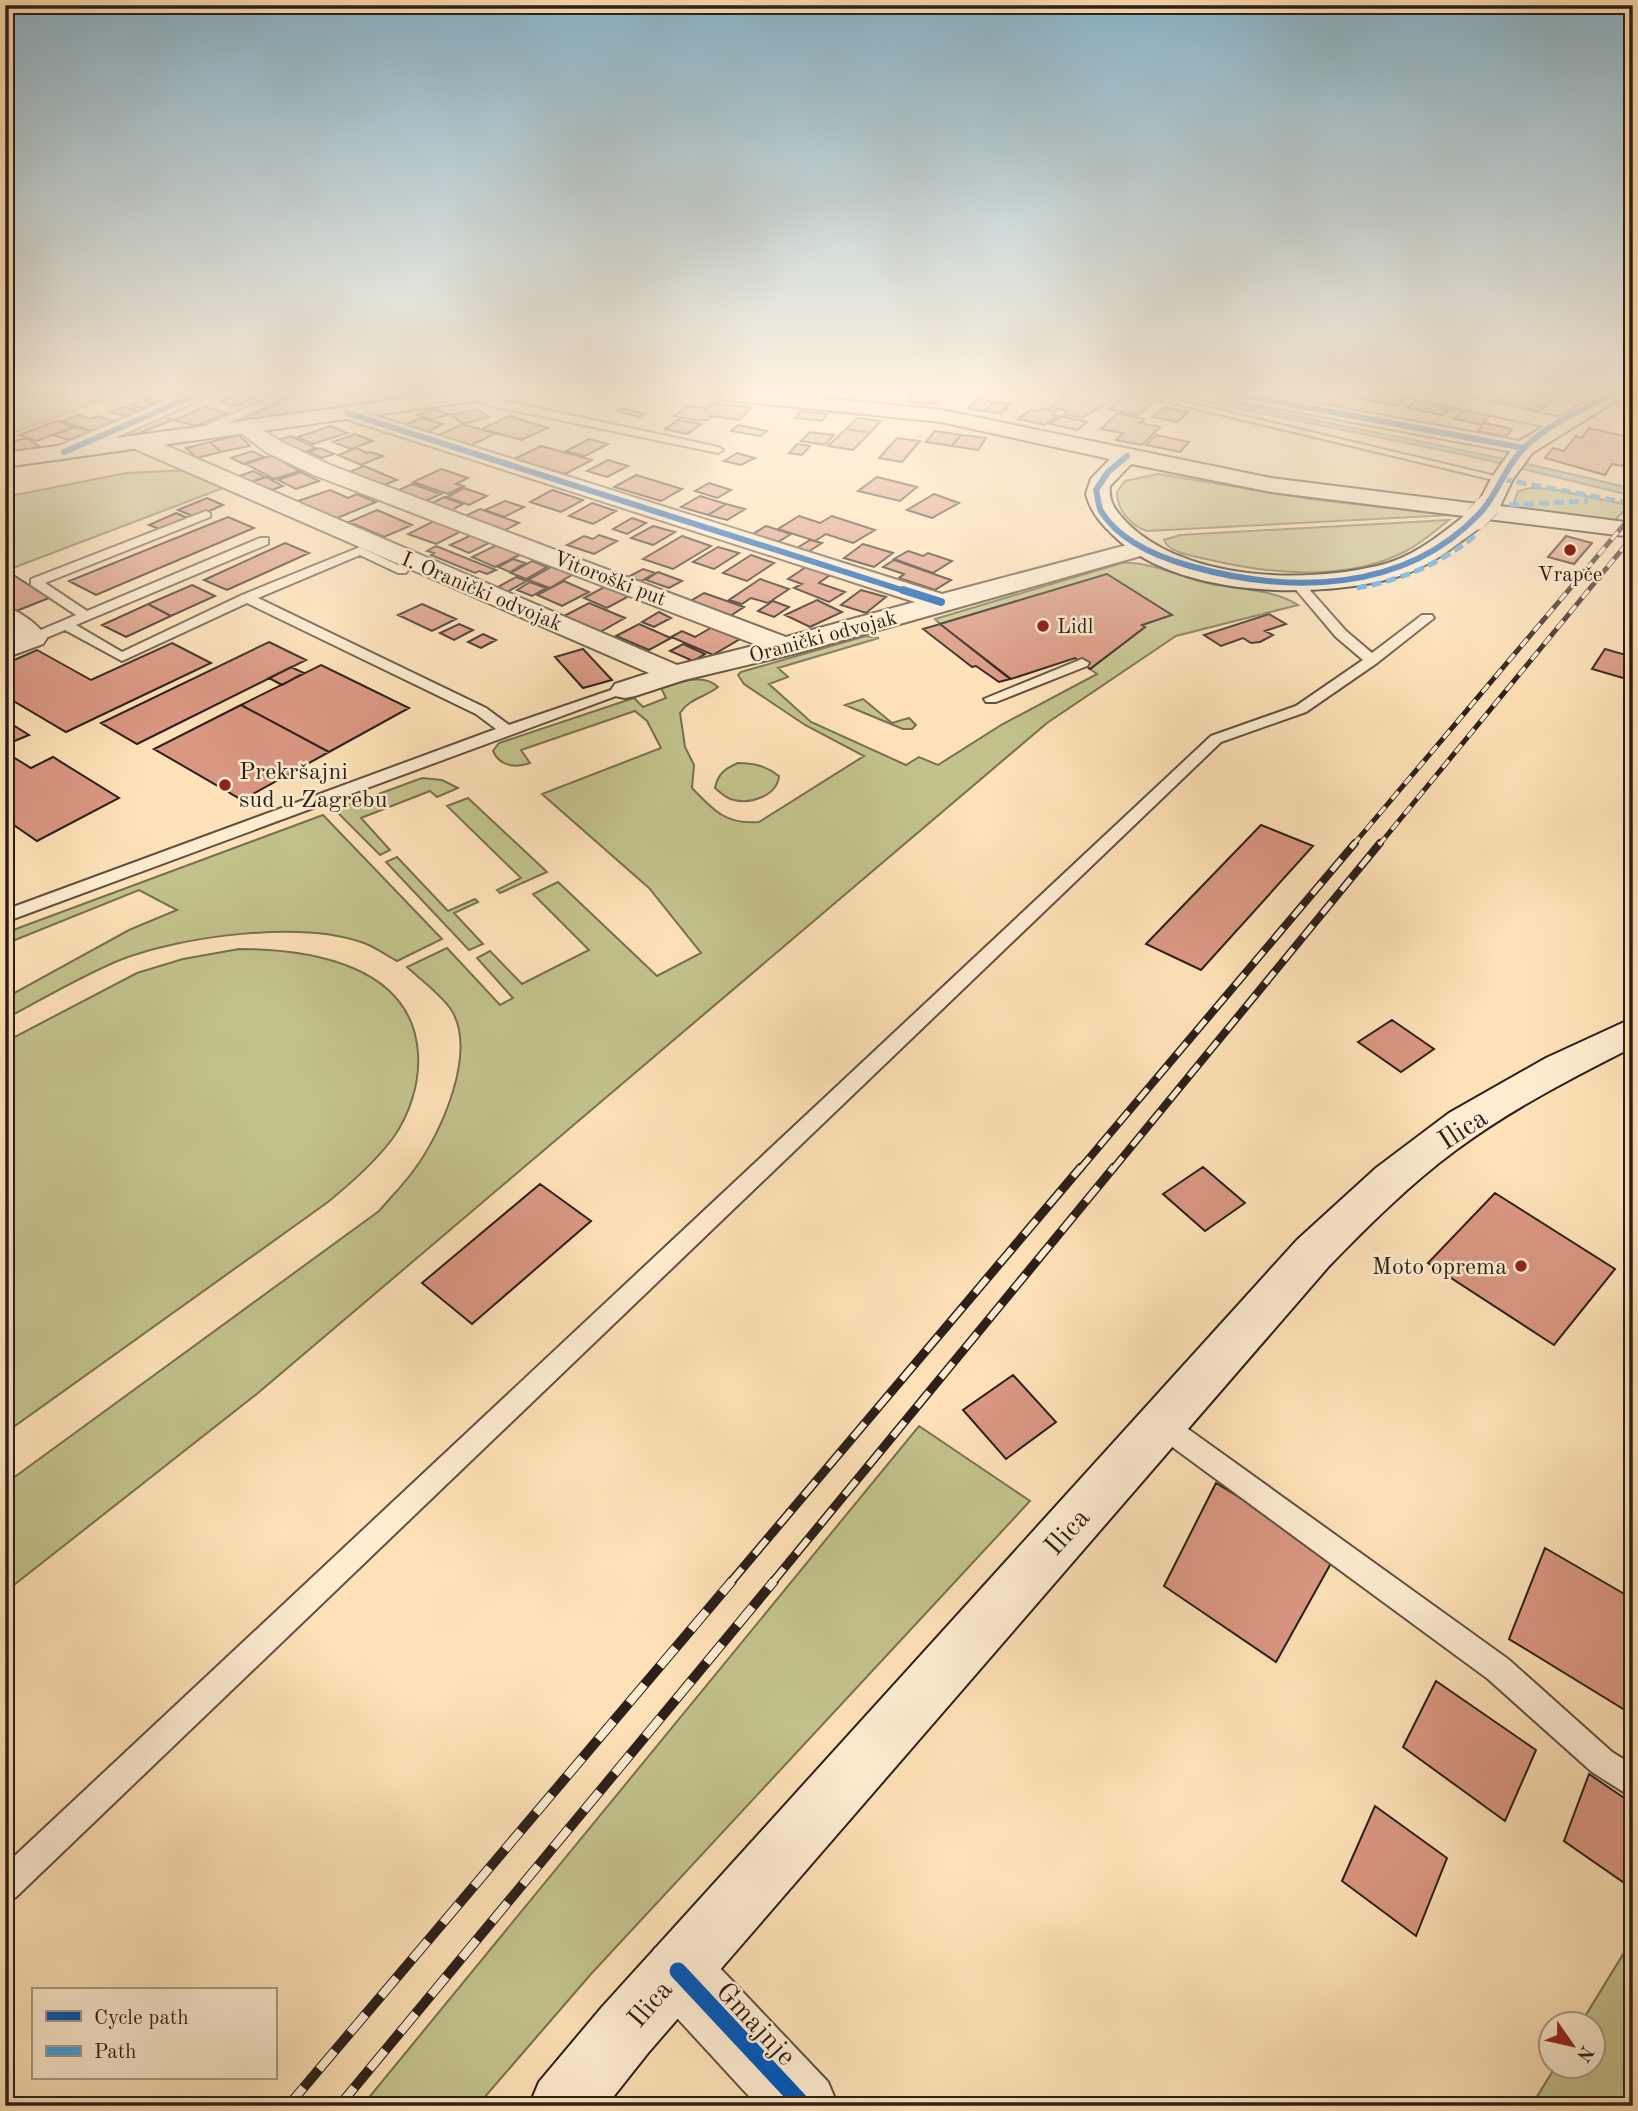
<svg xmlns="http://www.w3.org/2000/svg" width="1638" height="2111" font-family="'Old Standard TT',serif">
<style>
.green{fill:#c3c28c;stroke:#777052;stroke-width:2}
.water{fill:#a0bead;stroke:#717e72;stroke-width:2}
.building{fill:#da9782;stroke:#2b1f19;stroke-width:2}
.lines{fill:none;stroke-linecap:round;stroke-linejoin:round}
.lane-casing{stroke:#605041;stroke-width:4}
.street-casing{stroke:#605041;stroke-width:4}
.secondary-casing{stroke:#2b1f19;stroke-width:4}
.lane{fill:#feecd1;fill-rule:evenodd}
.street{fill:#feecd1;fill-rule:evenodd}
.secondary{fill:#feecd1;fill-rule:evenodd}
.rail-far3-casing{stroke:#2b1f19;stroke-width:5}
.rail-far2-casing{stroke:#2b1f19;stroke-width:8}
.rail-far1-casing{stroke:#2b1f19;stroke-width:9}
.rail-casing{stroke:#2b1f19;stroke-width:10}
.rail-far3{stroke:#feecd1;stroke-width:3.5;stroke-dasharray:10;stroke-linecap:butt}
.rail-far2{stroke:#feecd1;stroke-width:5;stroke-dasharray:15;stroke-linecap:butt}
.rail-far1{stroke:#feecd1;stroke-width:6;stroke-dasharray:19;stroke-linecap:butt}
.rail{stroke:#feecd1;stroke-width:8;stroke-dasharray:24;stroke-linecap:butt}
.secondary-bridge-casing{stroke:#2b1f19;stroke-width:24;stroke-linecap:butt}
.secondary-bridge{stroke:#feecd1;stroke-width:23}
.quiet{stroke:#3ea2ea;stroke-width:5;stroke-dasharray:10 5;stroke-linecap:butt}
.cycleway-far2-casing{stroke:#feecd1;stroke-width:9}
.cycleway-far1-casing{stroke:#feecd1;stroke-width:11}
.cycleway-casing{stroke:#feecd1;stroke-width:21}
.cycleway-far2{stroke:#0057b8;stroke-width:6}
.cycleway-far1{stroke:#0057b8;stroke-width:8}
.cycleway{stroke:#0057b8;stroke-width:17}
.poi-dot{fill:#8f2418;stroke:#feecd1;stroke-width:2.5}
.labels{text-anchor:middle;stroke-width:5;stroke-linejoin:round;paint-order:stroke}
.far-poi-label{font-size:21px;fill:#2b1f19;stroke:#feecd1}
.far-street-label{font-size:21px;fill:#2b1f19;stroke:#feecd1}
.poi-label{font-size:24px;fill:#2b1f19;stroke:#feecd1;text-anchor:start}
.near-street-label{font-size:28px;fill:#2b1f19;stroke:#feecd1}
</style>
<rect width="100%" height="100%" fill="#fee1b8"/>
<filter id="stains"><feTurbulence type="fractalNoise" baseFrequency=".00286" numOctaves="4"/><feColorMatrix values="0 0 0 0 .2 0 0 0 0 .09 0 0 0 0 .02 0 0 0 .5 -.17"/></filter>
<radialGradient id="worn" r=".72"><stop offset=".6" stop-color="#630" stop-opacity="0"/><stop offset="1" stop-color="#630" stop-opacity=".3"/></radialGradient>
<!-- green -->
<path class="green" d="M5,393H120L5,436Z
M300,393H435L237,423Z
M193,470L231,485L5,571V497L126,473Z
M1158,474L1309,499L1452,515L1147,531C1131,526 1117,510 1117,492L1125,481Z
M1531,488L1552,489L1619,503L1625,505V510L1615,520L1512,508L1518,491Z
M1449,520C1435,531 1422,543 1406,551C1346,583 1269,574 1206,559C1193,556 1169,553 1164,540L1180,535Z
M1122,563C1152,561 1178,577 1207,583C1237,590 1272,588 1298,605L1176,636L1047,723L258,1393L5,1592V1484L379,1211C391,1197 404,1184 414,1170C441,1134 479,1050 450,1008C439,993 421,980 407,967L447,948L500,1005L513,998L477,958L490,951L522,984L589,950L533,894L558,882L657,976L701,953L649,888L542,794L661,748L647,721L635,711L521,750L530,763C516,768 500,767 493,751L499,743L634,698L643,707L666,698L661,688C679,683 703,672 718,687C704,698 690,698 680,713L685,747L694,765L692,788C713,810 726,825 759,822L864,756L805,725L744,684L738,675L741,672L866,636L879,638L778,668L788,677L769,684L811,722L906,765L919,757L938,765L1001,725L1097,674L1090,669L1144,628L1142,625L1170,615L1107,574L940,624L935,619Z
M863,699L892,723L909,718L916,725L912,729H903L845,705Z
M738,763C754,763 766,766 779,776C777,796 751,804 734,800C726,799 721,793 715,788C718,774 724,769 738,763Z
M422,778L442,780L458,788L437,797L430,791L361,818L390,850L380,855L335,810Z
M468,798L547,872L500,893L497,890L521,878L447,806Z
M323,815L442,939L397,961C386,955 375,947 364,943C302,920 181,936 120,960C81,976 43,999 5,1019V998L129,930L177,910L139,890L5,944V933Z
M397,857L448,911L475,899L478,902L454,913L483,944L469,950L386,862Z
M239,949C310,949 412,965 418,1053C420,1082 410,1114 393,1138C374,1163 352,1182 328,1202L5,1433V1042L137,973L183,959Z
M919,1426L1030,1501L591,1974L477,2106H362Z
M1633,1938V2106H1531L1556,2066H1592V2024L1581,2023Z"/>
<!-- water -->
<path class="water" d="M1163,393C1210,393 1263,410 1310,419C1418,441 1526,462 1633,489V496L1474,457Z"/>
<!-- building -->
<path class="building" d="M162,393H172L187,397L164,406L143,400Z
M242,393H264L234,406L220,402Z
M913,393H951L942,396L938,404L908,402Z
M1073,393H1111L1122,395L1081,418L1064,414L1068,411L1051,407Z
M1336,393H1384L1406,397L1397,406Z
M1506,393L1520,396L1524,393L1557,395L1539,412L1496,401Z
M1124,397L1153,403L1138,415L1108,409Z
M977,399L994,402L985,411L968,409Z
M1417,399L1451,407L1442,415L1408,408Z
M143,400L160,405L148,410L131,405Z
M994,402L1010,404L1001,414L985,411Z
M713,403L751,408L739,420L712,416L707,420H694L674,416L689,406L706,409Z
M124,407L145,413L132,418L111,412Z
M206,407L227,413L196,426L174,420Z
M1164,407L1188,412L1177,422L1153,417Z
M624,408L645,414L639,417L617,411Z
M1043,408L1056,411L1052,415L1057,416L1045,425L1018,419L1030,410L1038,412Z
M433,409L448,414L432,420L417,415Z
M477,409L489,417L463,424L451,415Z
M1464,409L1490,415L1482,425L1455,419Z
M801,411L827,414L822,421L796,418Z
M1117,413L1145,419L1140,423L1160,427L1142,445L1116,440L1123,433L1101,429Z
M78,415L91,419L98,416L118,423L94,432L62,421Z
M157,415L173,420L124,439L108,433Z
M509,416L548,428L521,440L482,429Z
M1061,416L1087,422L1077,430L1050,424Z
M421,418L443,424L423,434L400,427Z
M858,418L881,421L870,433L846,429Z
M678,420L701,424L687,434L665,429Z
M56,421L73,427L37,441L19,435Z
M1484,423L1512,429L1506,437L1478,431Z
M463,424L495,434L469,446L436,436Z
M738,425L767,431L760,436L731,431Z
M331,426L347,433L313,444L298,437Z
M76,427L92,431L69,440L53,435Z
M1589,428L1633,438V451L1622,466L1612,464L1605,475L1545,458L1553,448L1564,451L1576,436L1582,438Z
M846,429L870,433L853,450L828,446Z
M935,431L961,435L952,446L926,442Z
M810,432L834,435L825,445L801,441Z
M355,434L373,441L351,449L333,442Z
M239,435L250,446L221,452L210,442Z
M961,435L986,438L978,450L952,446Z
M1156,435L1189,442L1180,452L1146,445Z
M291,436L316,448L299,454L275,441Z
M26,438L39,446L10,455L5,452V444Z
M897,438L920,441L902,462L879,458Z
M589,439L608,444L585,456L566,451Z
M210,442L221,452L197,458L186,448Z
M797,444L810,446L802,455L789,453Z
M541,446L592,460L565,474L514,459Z
M320,448L334,454L322,458L309,452Z
M356,448L367,453L371,452L383,456L361,465L338,455Z
M252,451L264,457L243,464L231,458Z
M737,453L755,458L741,465L724,461Z
M272,455L287,464L300,471L274,479L246,464Z
M608,460L628,466L607,477L587,471Z
M364,466L397,480L379,487L347,473Z
M441,469L468,478L456,484L464,486L448,494L413,482Z
M253,471L265,477L248,483L237,477Z
M301,472L319,481L296,489L278,480Z
M636,475L682,489L661,501L614,487Z
M266,477L283,486L266,492L249,483Z
M877,477L917,487L900,501L858,491Z
M709,483L731,490L717,498L695,491Z
M412,484L441,494L421,503L392,493Z
M464,488L487,496L469,505L447,497Z
M330,490L348,498L357,494L376,502L330,521L289,504Z
M552,490L583,500L561,512L530,502Z
M934,494L959,503L932,518L907,510Z
M700,496L726,504L708,515L681,507Z
M444,497L463,504L448,512L428,505Z
M207,498L223,505L195,517L178,510Z
M505,501L524,507L504,517L485,510Z
M592,503L616,511L593,524L569,516Z
M726,504L745,509L727,520L708,515Z
M480,509L519,523L503,531L463,517Z
M377,510L412,525L384,537L349,522Z
M176,513L190,519L162,530L149,525Z
M799,516L820,523L832,516L875,530L853,543L826,534L815,541L778,529Z
M228,517L254,528L96,595L69,581Z
M632,518L646,523L627,534L613,529Z
M438,519L466,529L436,544L408,534Z
M653,526L675,532L653,545L631,538Z
M766,526L791,534L778,542L753,534Z
M476,533L495,540L469,553L450,545Z
M599,535L617,541L594,554L567,545L584,536L593,539Z
M682,536L711,546L673,569L643,559Z
M1566,536L1592,543L1574,564L1548,557Z
M810,540L822,543L808,552L797,548Z
M503,542L526,552L495,567L472,557Z
M285,543L309,553L227,590L204,580Z
M863,544L893,553L874,567L844,558Z
M436,546L496,570L487,574L479,571L475,573L431,555L434,553L427,551Z
M718,547L739,553L714,569L693,562Z
M908,551L923,556L928,553L952,561L933,573L894,559Z
M751,555L774,563L747,581L723,573Z
M513,559L525,563L510,572L498,567Z
M894,560L951,580L935,590L899,578L904,574L883,567Z
M532,561L547,567L526,579L511,573Z
M553,566L575,573L550,588L528,580Z
M806,567L830,575L819,583L845,592L829,602L794,588L802,584L788,579Z
M643,569L655,573L641,581L628,577Z
M658,572L682,581L669,588L646,580Z
M12,574L49,598L14,612L5,606V576Z
M1107,574L1172,615L1142,625L1145,627L1090,669L1075,658L1011,679L940,624Z
M516,577L527,581L505,593L494,589Z
M760,579L789,589L768,603L751,598L742,604L729,600Z
M564,581L589,592L562,606L537,595Z
M530,582L546,588L532,596L517,590Z
M192,585L215,596L171,616L148,604Z
M608,585L631,595L607,608L584,598Z
M861,590L886,597L866,613L841,605Z
M704,593L744,607L727,618L687,603Z
M817,600L842,612L810,627L785,615Z
M773,601L789,607L774,617L758,611Z
M589,603L625,618L600,632L564,616Z
M148,604L171,616L126,637L102,625Z
M422,604L456,619L432,631L398,615Z
M659,612L671,618L654,627L642,622Z
M1269,614L1286,624L1265,631L1273,635L1260,642L1251,643L1243,638L1221,646L1204,635Z
M459,624L473,630L454,640L440,633Z
M639,624L671,638L649,650L616,636Z
M940,624L1010,679L999,682L976,666L972,667L923,629Z
M716,625L745,636L713,655L671,637L682,631L695,637Z
M483,634L496,640L481,648L468,642Z
M269,642L306,660L137,744L101,723Z
M172,643L211,663L66,732L5,696V664L37,650L91,680Z
M683,644L705,654L693,661L670,651Z
M583,649L612,680L583,688L555,657Z
M1605,649L1633,657V681L1592,669Z
M321,665L409,708L329,752L241,705Z
M291,667L304,673L282,685L269,678Z
M241,705L329,752L242,800L154,749Z
M5,720L29,735L5,745Z
M5,752L31,768L53,757L119,798L37,841L5,819Z
M1261,825L1313,846L1201,970L1146,944Z
M1392,1020L1434,1049L1401,1072L1358,1042Z
M1203,1167L1245,1203L1205,1231L1163,1194Z
M540,1184L591,1221L472,1324L422,1283Z
M1495,1193L1615,1269L1554,1345L1428,1263Z
M1013,1375L1056,1422L1006,1459L963,1410Z
M1216,1483L1335,1556L1276,1662L1164,1586Z
M1545,1548L1633,1599V1715L1509,1639Z
M1436,1681L1536,1750L1505,1821L1403,1747Z
M1589,1774L1633,1804V1889L1564,1841Z
M1375,1806L1447,1858L1416,1936L1342,1881Z"/>
<g class="lines">
<!-- lane casing -->
<g class="lane-casing">
<path id="lane" d="M281,393H294L216,429L215,432L206,430L207,425Z
M468,393L718,447L723,450L718,453L492,406L468,397Z
M1131,393H1147L1508,479L1502,482Z
M206,511L210,513V517L45,583L87,611L260,538H268V544L76,625L122,652L242,595L360,547L408,570L406,573H398L360,555L258,598L486,708L509,725L620,687H630L632,690L5,922V910L496,729L476,714L247,603L122,661L65,630L39,641H29V635L76,615L31,585V579Z
M1296,578L1300,579L1346,631L1372,653L1422,615H1432L1434,618L1377,663L1306,712L1221,742L16,1897L5,1901V1865L1211,736L1296,706L1363,660L1336,637L1292,585L1290,582Z
M1082,659L1089,663L1087,666L996,702H986L984,699Z
M1161,1413L1170,1416L1508,1659L1612,1752L1633,1765V1798L1592,1772L1488,1679L1152,1432L1149,1424L1152,1416Z"/>
</g>
<!-- street casing -->
<g class="street-casing">
<path id="street" d="M184,393H210L207,397L72,457H56L53,452L56,447Z
M1220,393H1260L1524,442L1532,443L1535,448L1532,453L1524,454L1230,399L1223,397Z
M1409,393H1445L1561,418L1568,420L1571,424L1568,428L1561,430L1419,399L1412,397Z
M1568,393C1582,392 1601,389 1611,400L1608,404L1601,406L1571,397Z
M347,407L942,594L1142,541L1151,543L1154,548L1151,553L797,653L684,680L635,696L625,698L615,696L611,690L615,684L649,673L128,446L125,441L128,436H144L677,665L757,645L314,475L266,452L232,426L235,422H249L282,442L330,465L786,637L915,602L340,417L337,413L340,409Z
M5,607C20,611 39,625 47,638L43,644L5,658V640L15,636L5,628Z
M678,1939L701,1948L828,2082L838,2106H758L655,1994L646,1971L655,1948Z"/>
</g>
<!-- secondary casing -->
<g class="secondary-casing">
<path id="secondary" d="M448,393H499L496,397L489,399L5,467V453Z
M707,393H772L941,410L1271,478L1478,504L1491,479L1516,443L1601,393H1625L1622,397L1532,453L1513,479L1500,506L1633,523V537L1487,519C1480,529 1468,536 1459,543C1442,556 1423,568 1403,575C1322,601 1174,598 1112,534C1100,523 1090,510 1086,494L1091,479L1110,459L941,422L717,399L710,397ZM1131,464L1271,492L1464,516C1438,537 1410,559 1377,566C1301,584 1185,580 1127,523C1117,512 1108,503 1110,486Z
M1633,1018V1047C1572,1078 1511,1109 1456,1150C1410,1184 1369,1225 1329,1266L648,2053L606,2106H529L539,2082L602,2007L1297,1240L1376,1168L1449,1113L1546,1058Z"/>
</g>
<!-- lane -->
<use href="#lane" class="lane"/>
<!-- street -->
<use href="#street" class="street"/>
<!-- secondary -->
<use href="#secondary" class="secondary"/>
<!-- rail-far3 casing -->
<g class="rail-far3-casing">
<path id="rail-far3" d="M1353,845L1633,514
M1379,845L1633,536"/>
</g>
<!-- rail-far2 casing -->
<g class="rail-far2-casing">
<path id="rail-far2" d="M1080,1169L1355,843
M1113,1169L1380,843"/>
</g>
<!-- rail-far1 casing -->
<g class="rail-far1-casing">
<path id="rail-far1" d="M730,1583L1081,1167
M772,1583L1114,1167"/>
</g>
<!-- rail casing -->
<g class="rail-casing">
<path id="rail" d="M288,2106L732,1581
M339,2106L774,1581"/>
</g>
<!-- rail-far3 -->
<use href="#rail-far3" class="rail-far3"/>
<!-- rail-far2 -->
<use href="#rail-far2" class="rail-far2"/>
<!-- rail-far1 -->
<use href="#rail-far1" class="rail-far1"/>
<!-- rail -->
<use href="#rail" class="rail"/>
<!-- secondary-bridge casing -->
<g class="secondary-bridge-casing">
<path id="secondary-bridge" d="M1476,518L1489,505"/>
</g>
<!-- secondary-bridge -->
<use href="#secondary-bridge" class="secondary-bridge"/>
<!-- quiet -->
<path class="quiet" d="M1502,479L1633,504
M1509,505L1588,501
M1357,588C1402,580 1440,564 1476,535"/>
<!-- cycleway-far2 casing -->
<g class="cycleway-far2-casing">
<path id="cycleway-far2" d="M1230,393L1524,448
M347,413L908,592
M64,452L200,393
M1127,456L1108,472L1096,490C1098,497 1098,505 1101,511C1119,541 1158,557 1190,566C1289,594 1404,593 1479,514C1496,497 1502,474 1517,456C1540,427 1583,409 1615,393"/>
</g>
<!-- cycleway-far1 casing -->
<g class="cycleway-far1-casing">
<path id="cycleway-far1" d="M903,590L941,602"/>
</g>
<!-- cycleway casing -->
<g class="cycleway-casing">
<path id="cycleway" d="M678,1971L804,2106"/>
</g>
<!-- cycleway-far2 -->
<use href="#cycleway-far2" class="cycleway-far2"/>
<!-- cycleway-far1 -->
<use href="#cycleway-far1" class="cycleway-far1"/>
<!-- cycleway -->
<use href="#cycleway" class="cycleway"/>
</g>
<!-- sky -->
<linearGradient id="sky" x2="0" y2="1"><stop stop-color="#8bb8d0"/><stop offset="0.57" stop-color="#fff2df"/><stop offset="1" stop-color="#fff2df" stop-opacity="0"/></linearGradient>
<rect width="1638" height="688" fill="url(#sky)"/>
<!-- markers -->
<g class="poi-dot">
<circle cx="1570" cy="550" r="7"/>
<circle cx="1043" cy="626" r="7"/>
<circle cx="225" cy="785" r="7"/>
<circle cx="1521" cy="1266" r="7"/>
</g>
<g class="labels">
<!-- far-poi labels -->
<g class="far-poi-label">
<text x="1570" y="581">Vrapče</text>
<text x="1057" y="633" text-anchor="start">Lidl</text>
</g>
<!-- far-street labels -->
<g class="far-street-label">
<text transform="translate(610 578) rotate(21)" y="7">Vitoroški put</text>
<text transform="translate(482 591) rotate(23)" y="7">I. Oranički odvojak</text>
<text transform="translate(823 636) rotate(-15)" y="7">Oranički odvojak</text>
</g>
<!-- poi labels -->
<g class="poi-label">
<text x="239" y="779">Prekršajni<tspan x="239" dy="28">sud u Zagrebu</tspan></text>
<text x="1507" y="1274" text-anchor="end">Moto oprema</text>
</g>
<!-- near-street labels -->
<g class="near-street-label">
<text transform="translate(1462 1128) rotate(-33)" y="10">Ilica</text>
<text transform="translate(1066 1531) rotate(-48)" y="10">Ilica</text>
<text transform="translate(649 2003) rotate(-49)" y="10">Ilica</text>
<text transform="translate(757 2023) rotate(47)" y="10">Gmajnje</text>
</g>
</g>
<!-- margin -->
<rect width="1638" height="2111" fill="none" stroke="#fee1b8" stroke-width="28"/>
<rect x="7" y="7" width="1624" height="2097" fill="none" stroke="#2b1f19" stroke-width="3.5"/>
<rect x="14" y="14" width="1610" height="2083" fill="none" stroke="#2b1f19" stroke-width="2"/>
<!-- legend -->
<rect x="32" y="1988" width="245" height="91" fill="#feecd1" stroke="#aa9a87" stroke-width="2"/>
<rect x="46" y="2011" width="35" height="10" fill="#0057b8" stroke="#aa9a87" stroke-width="2"/>
<text x="94" y="2024" font-size="21" fill="#2b1f19">Cycle path</text>
<rect x="46" y="2046" width="35" height="10" fill="#3ea2ea" stroke="#aa9a87" stroke-width="2"/>
<text x="94" y="2058" font-size="21" fill="#2b1f19">Path</text>
<!-- north arrow -->
<g transform="translate(1572 2045) rotate(124)"><circle r="33" fill="#feecd1" stroke="#aa9a87" stroke-width="2"/>
<path d="M0-5L12 26L0 18L-12 26Z" fill="#8f2418"/>
<text y="-10" font-size="19" font-weight="bold" text-anchor="middle" fill="#2b1f19">N</text>
</g>
<rect width="100%" height="100%" filter="url(#stains)"/>
<rect width="100%" height="100%" fill="url(#worn)"/>
</svg>
